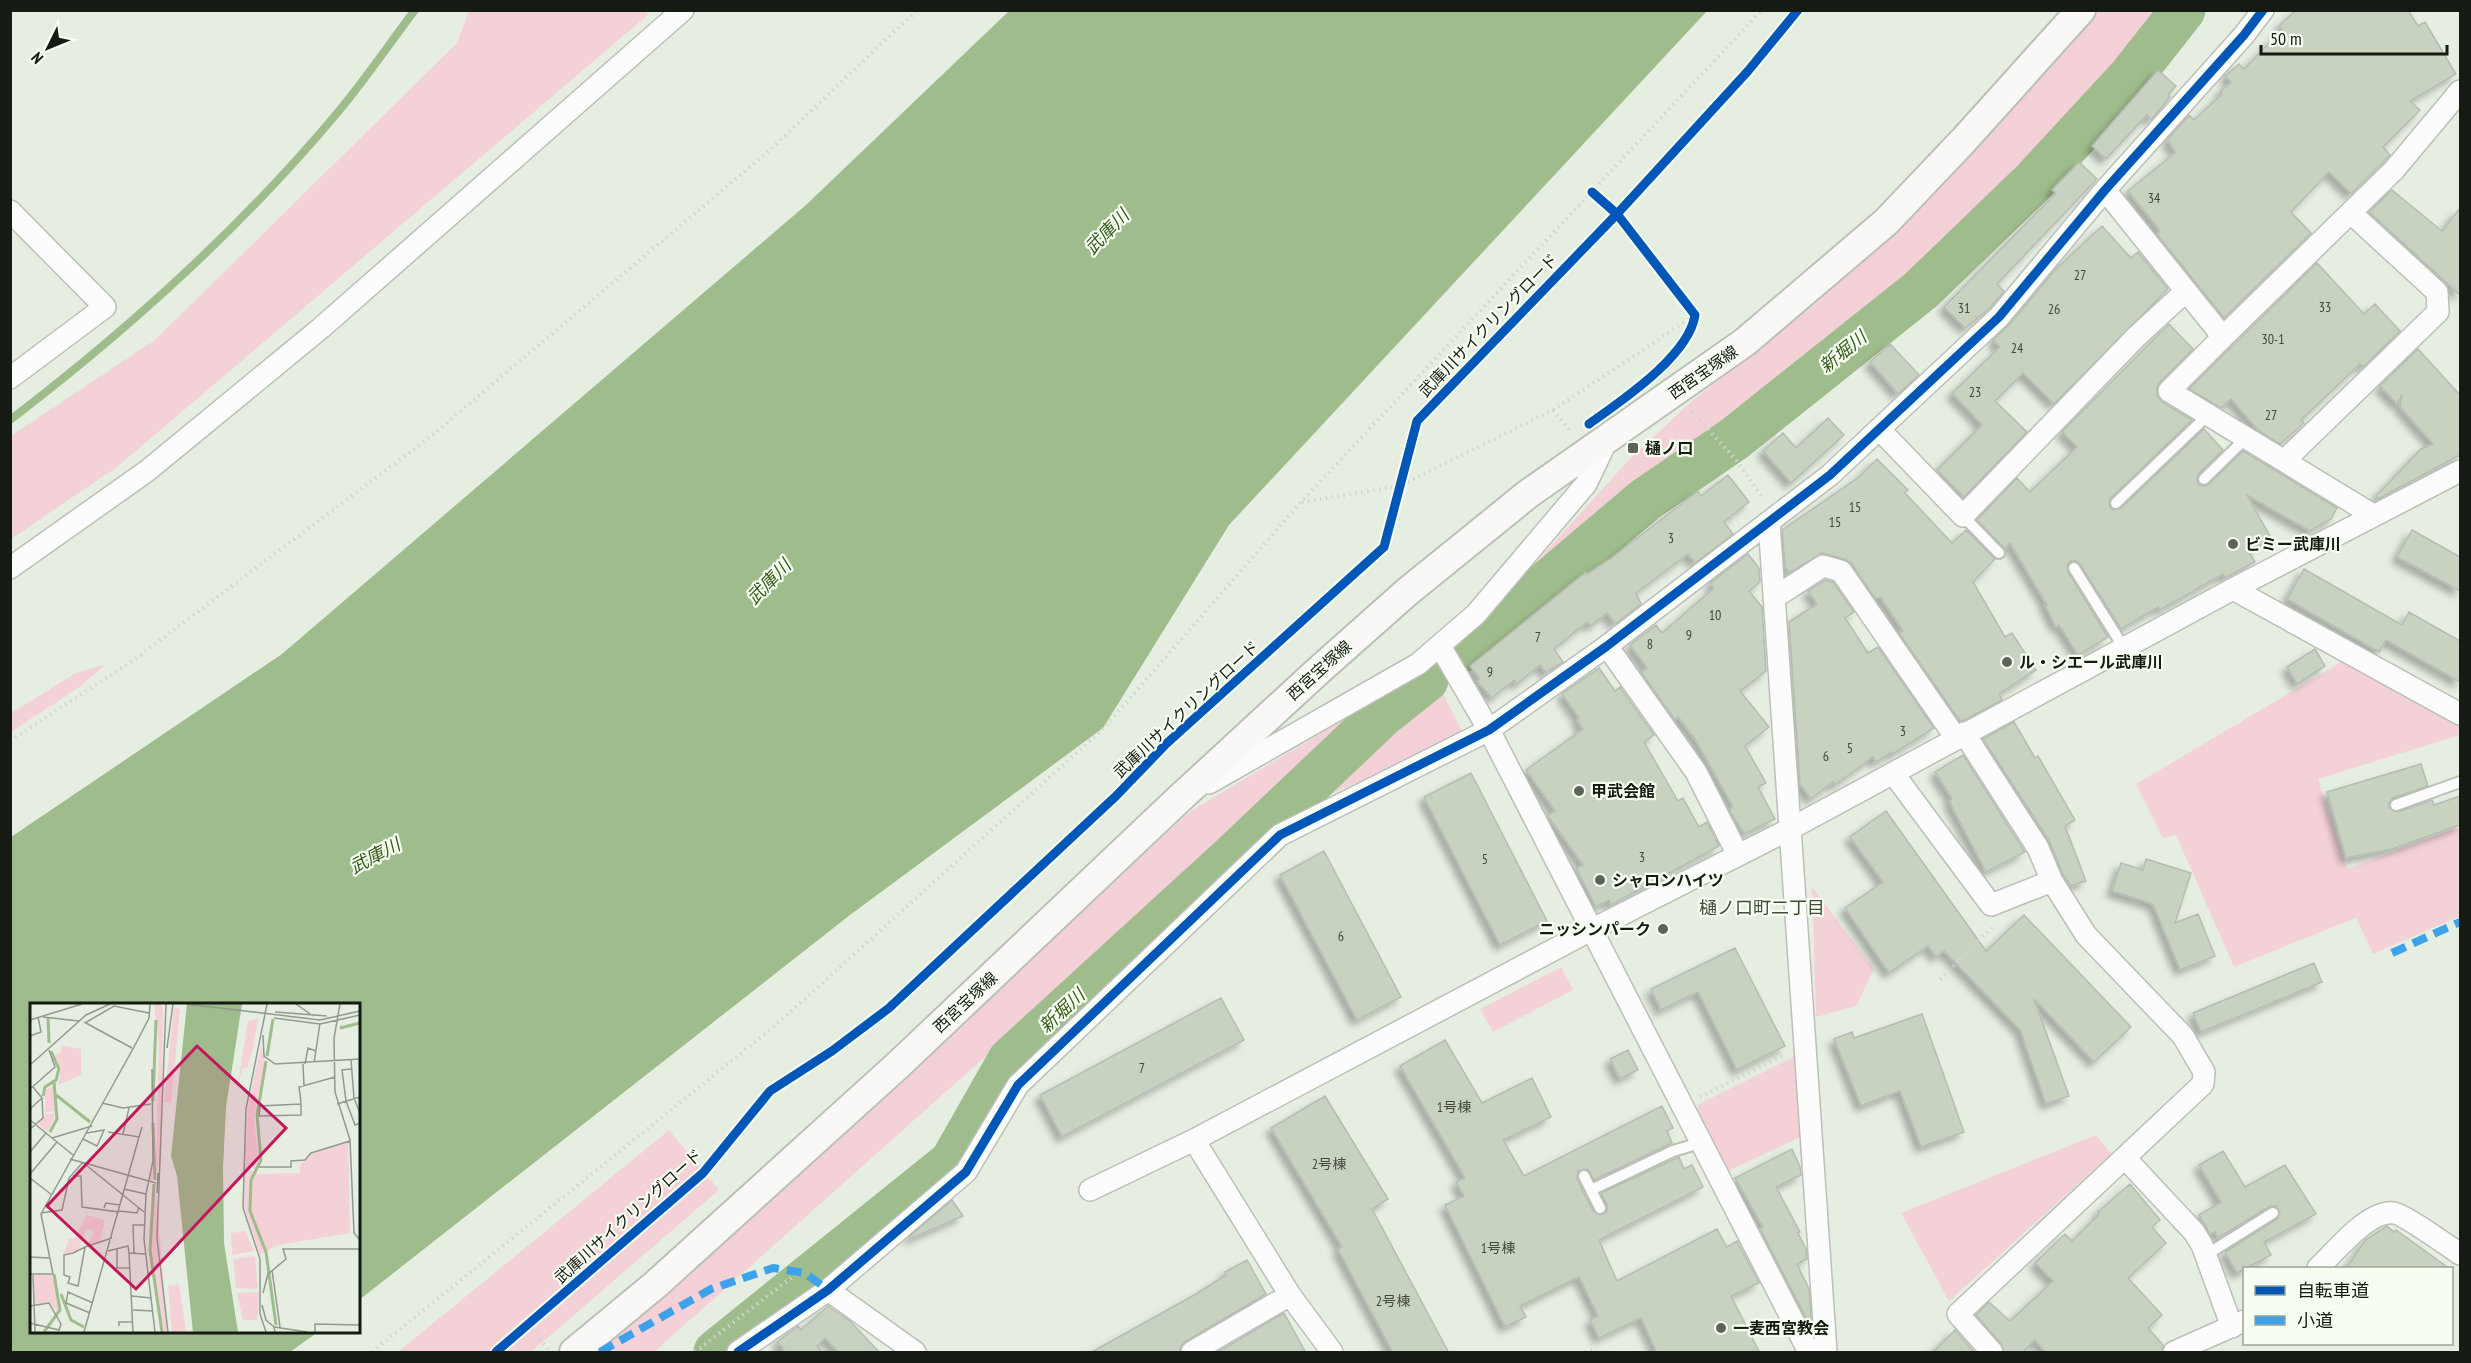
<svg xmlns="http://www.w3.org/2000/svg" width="2471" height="1363" font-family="'PT Sans Narrow','Noto Sans JP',sans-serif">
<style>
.green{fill:#f3d1d7}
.water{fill:#9fbc8d}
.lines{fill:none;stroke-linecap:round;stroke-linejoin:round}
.stream{stroke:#9fbc8d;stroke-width:8}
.river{stroke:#9fbc8d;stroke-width:45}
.building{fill:#c7d2c0;stroke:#b6bcb3;stroke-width:1.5;filter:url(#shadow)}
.lane-casing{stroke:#bbc0b7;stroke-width:14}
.street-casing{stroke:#bbc0b7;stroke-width:24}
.secondary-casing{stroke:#bbc0b7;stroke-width:32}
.path{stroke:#d2d4d0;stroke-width:4;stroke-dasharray:1.5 4.5;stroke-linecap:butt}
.lane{stroke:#fbfcfb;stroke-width:10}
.street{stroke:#fbfcfb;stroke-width:21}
.secondary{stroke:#faf8f7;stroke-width:28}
.quiet{stroke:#3da2ea;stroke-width:8;stroke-dasharray:15 8;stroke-linecap:butt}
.cycleway-casing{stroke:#f6fef1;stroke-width:13}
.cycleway{stroke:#0057b8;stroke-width:9}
.poi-dot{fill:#5e645b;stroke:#f6fef1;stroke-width:2}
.labels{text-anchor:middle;stroke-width:4.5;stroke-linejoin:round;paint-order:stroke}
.number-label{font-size:14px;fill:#42483e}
.street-label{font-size:16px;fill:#151a13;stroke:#f6fef1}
.poi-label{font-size:16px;font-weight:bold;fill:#151a13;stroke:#f6fef1;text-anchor:start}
.water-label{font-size:18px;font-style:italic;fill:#365919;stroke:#f6fef1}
.neighbourhood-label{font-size:18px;fill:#414c3a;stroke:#f6fef1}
.inset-river{fill:none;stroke:#9fbc8d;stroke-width:3}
.inset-road{fill:none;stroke:#92998f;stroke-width:1.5}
.view{fill:#c2185b;fill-opacity:0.15;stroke:#c2185b;stroke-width:3}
.inset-edge{fill:none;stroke:#151a13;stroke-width:3}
</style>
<defs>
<filter id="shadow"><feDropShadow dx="-5.5" dy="5.5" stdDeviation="3" flood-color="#0004"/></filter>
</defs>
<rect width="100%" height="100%" fill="#e6eee2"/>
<!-- green -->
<path class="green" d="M639,10L649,14L117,467L11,539V436L155,340L457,43L469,11Z
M2092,11H2165L2014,186L1901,289L1722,437L1535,583L1526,573L1629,460L1693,400L1818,302L2024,90Z
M2343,661L2460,726V735L2318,779L2347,869L2460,827V916L2373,954L2356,918L2234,967L2176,835L2163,838L2136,784Z
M106,664L78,688L11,732V713L76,673Z
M1438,684L1462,731L1361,781L1233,836L654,1352H595L1191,811L1372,703L1378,712L1338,747L1345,758Z
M1812,887L1874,969L1856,1006L1816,1017Z
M1561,967L1573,990L1493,1032L1480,1009Z
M1793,1057L1798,1059L1803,1136L1726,1172L1696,1110L1699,1104Z
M669,1130L719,1190L531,1352H398Z
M2096,1135L2111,1154L1949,1301L1901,1213Z"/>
<!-- water -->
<path class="water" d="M1009,11H1707L1229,525L1103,728L850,915L359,1300L358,1004H32V1332H318L290,1352H11V837L282,654L806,205Z"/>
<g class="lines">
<!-- stream -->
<path class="stream" d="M10,420C129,329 242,227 338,112C365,80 389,44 415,10"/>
<!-- river -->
<path class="river" d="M1462,650L1500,619L1528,599L1645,500L1734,439L1921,290L2033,182L2131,76L2183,10
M716,1352L952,1162L1010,1060L1231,858L1382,715L1426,680"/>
</g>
<!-- building -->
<path class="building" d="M2296,10H2408L2418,26L2425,22L2456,74L2410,101L2420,110L2383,147L2390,155L2351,194L2329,172L2291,212L2311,233L2224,318L2157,234L2160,231L2128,191L2176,152L2167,140L2189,115L2194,120L2222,94L2220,92L2231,82L2225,76L2239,64L2244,69L2282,30L2279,26Z
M2158,70L2176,86L2168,95L2170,97L2151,120L2147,115L2106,159L2092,146Z
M2079,162L2097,179L1997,284L2004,291L1990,308L1965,328L1944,307L2056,193L2052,190Z
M2392,190L2442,231L2460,208V295L2369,212Z
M2102,226L2131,258L2138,252L2168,289L2054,404L2023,373L1995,401L2027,432L1964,497L1937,470L1982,425L1952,393L2000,347L1993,340L2009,325L2055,270Z
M2317,263L2364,314L2375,304L2400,331L2363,367L2360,364L2301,420L2304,423L2280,444L2259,431L2231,399L2221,408L2189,389Z
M2169,324L2193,349L2160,382L2157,388V396L2162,402L2192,420L2111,498L2109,501L2110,508L2114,510L2121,508L2204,429L2223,450L2198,474L2197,480L2199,485L2205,486L2209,484L2243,451L2337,508L2331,519L2310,531L2247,495L2271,538L2248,550L2255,562L2225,578L2223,574L2160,610L2158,607L2121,629L2080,564L2077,561H2071L2067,565L2068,572L2108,637L2078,655L2059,625L2056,627L2045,605H2047L2010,543L2005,549L1977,520L2017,478L2030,492L2077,447L2062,432Z
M1890,344L1919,375L1898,394L1870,362Z
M2418,349L2460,395V455L2378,499L2376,496L2421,449L2433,444L2400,407L2402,395L2397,404L2380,386Z
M1828,418L1844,435L1791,483L1763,451L1783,433L1796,448Z
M1877,459L1908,490L1905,493L1952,543L1966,530L1995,559L1973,582L2005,637L2012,633L2036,670L1999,694L2002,700L1964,720L1961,721L1955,714L1899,633L1903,631L1881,598H1875L1851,563L1844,559L1822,553L1789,573L1785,567L1782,530L1859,477Z
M1728,475L1749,502L1724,522L1733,534L1695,563L1688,554L1636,593L1641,604L1615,624L1607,613L1591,626L1587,622L1554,649L1563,662L1546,673L1540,665L1517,684L1514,680L1492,698L1477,681L1480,679L1470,666L1586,572L1587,574L1610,559L1698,491L1701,496Z
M2412,530L2460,557V591L2397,557Z
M1748,554L1759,568L1760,582L1749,591L1762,607L1766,671L1740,691L1769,727L1745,746L1766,783L1758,787L1775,819L1744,834L1729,810L1733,807L1695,739L1678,717L1675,720L1641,672L1647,668L1630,645L1656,625L1662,633L1714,588L1710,583Z
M2304,569L2402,625L2409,612L2460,641V682L2386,640L2379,652L2287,599Z
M1825,580L1833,582L1854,612L1845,618L1868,653L1878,647L1934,728L1893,754L1892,752L1876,762L1873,757L1835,785L1833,782L1811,799L1800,784L1789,622L1817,604L1808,591Z
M2315,649L2325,666L2297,684L2287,667Z
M1599,668L1615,691L1620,687L1654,735L1644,742L1678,801L1683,798L1699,827L1707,822L1719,846L1611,905L1609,900L1596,907L1576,868L1583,865L1548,816L1555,811L1526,770L1583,729L1577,720L1579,718L1562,694Z
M2014,722L2035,758L2038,756L2075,820L2065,826L2086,881L2071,886L2063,875L2049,840L1983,739Z
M1963,755L2025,852L1986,872L1949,801L1952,799L1935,772Z
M2421,764L2428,786L2393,798L2389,803V808L2398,812L2432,800L2434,805L2460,796V825L2392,849L2346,858L2327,792Z
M1471,773L1547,921L1500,945L1424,797Z
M1886,811L1986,951L2024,915L2131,1027L2094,1062L2034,999L2069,1096L2046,1104L2020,1030L1944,951L1936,957L1928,946L1889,973L1845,908L1883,882L1850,837Z
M1324,851L1401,997L1357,1020L1280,875Z
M2146,859L2191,873L2175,923L2198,914L2215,956L2180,970L2153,904L2112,891L2121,863L2143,870Z
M1735,948L1785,1046L1737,1070L1698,992L1661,1010L1651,989Z
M2314,963L2322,982L2201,1032L2193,1013Z
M1221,998L1244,1040L1062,1137L1040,1095Z
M1922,1014L1964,1132L1921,1147L1900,1091L1861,1106L1834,1039L1852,1032L1854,1038Z
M1445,1040L1482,1103L1532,1078L1551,1117L1503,1140L1524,1176L1662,1106L1673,1128L1667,1131L1672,1143L1594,1180L1588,1169L1578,1171L1577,1179L1593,1211L1600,1215L1607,1212V1205L1601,1193L1679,1157L1684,1169L1692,1165L1703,1187L1599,1240L1617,1281L1717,1229L1727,1247L1737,1241L1759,1283L1731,1296L1760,1353H1657L1641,1318L1599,1338L1590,1320L1598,1316L1579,1277L1520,1306L1526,1317L1505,1327L1445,1205L1464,1196L1456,1182L1465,1178L1400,1066Z
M1628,1050L1638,1070L1620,1079L1610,1059Z
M1325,1096L1388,1199L1372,1209L1449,1353H1393L1338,1249L1342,1247L1271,1128Z
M1792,1149L1800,1167L1801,1175L1776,1187L1800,1232L1798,1233L1806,1249L1807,1259L1797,1264L1809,1289L1812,1329L1760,1229L1763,1227L1735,1178Z
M2223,1151L2245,1187L2285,1165L2316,1214L2264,1242L2271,1255L2237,1273L2225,1252L2277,1219L2280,1212L2276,1206H2270L2218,1238L2215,1232L2210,1234L2199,1215L2221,1202L2199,1165Z
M2130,1184L2160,1220L2152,1227L2166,1243L2128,1278L2162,1315L2148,1328L2163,1345L2162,1353H2046L2035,1340L2022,1353H2004L2001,1344L1976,1315L1989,1302L2010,1321L2053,1281L2035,1263L2065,1234L2072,1241L2099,1214L2098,1212Z
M952,1200L963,1216L910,1239L909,1237Z
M2387,1226L2394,1232L2396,1230L2450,1269H2346L2365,1240Z
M1247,1260L1266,1294L1186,1341L1181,1346L1179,1353H1090L1196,1294L1226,1275L1225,1272Z
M828,1306L851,1322L880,1353H839L825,1338L817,1346L823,1353H780L784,1349L777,1342L798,1326L801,1330Z
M1284,1313L1306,1353H1216Z
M1955,1330L1975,1353H1932Z"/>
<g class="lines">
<!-- lane casing -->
<g class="lane-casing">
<path id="lane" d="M2204,479L2246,438
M2116,503L2208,415
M1963,516L1999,553
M2074,568L2124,648
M2396,805L2460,782
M1584,1176L1600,1208
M1591,1190L1673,1151L1700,1143
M2206,1255L2273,1213"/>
</g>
<!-- street casing -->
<g class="street-casing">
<path id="street" d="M2105,190L2223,337L2169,391L2373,515
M10,211L105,307L10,378
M2223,337L2394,170L2460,91
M1879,429L1963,516L2136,337L2186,291
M2284,461L2438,312L2437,292L2351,213
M1769,522L1826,1352
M10,568L147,471L321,328L683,10
M2233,589L2460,714
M1774,598L1823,566L1841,571L1956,738
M1440,646L1489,730L1809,1352
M1607,646L1696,772L1738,855
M1964,733L2038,848L2052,881L2086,935L2183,1036L2204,1072L2203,1084L1958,1314L1992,1352
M1893,773L1991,905L2052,881
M1209,783L1418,664L1476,614L1586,484L1607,440
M1194,1140L1591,930L1790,829L2233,589L2460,471
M2125,1158L2194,1232L2202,1245L2232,1327
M1090,1190L1194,1140L1290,1295L1332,1352
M2318,1268C2335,1252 2369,1209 2394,1213C2405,1215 2448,1246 2460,1254
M828,1290L915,1352
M738,1352L828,1290L966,1172L1018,1085L1280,835L1489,730L1607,646L1830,475L1999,317L2105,190L2244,35L2263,10
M1192,1352L1290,1295
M2174,1352L2244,1321"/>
</g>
<!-- secondary casing -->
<g class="secondary-casing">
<path id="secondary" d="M574,1352L655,1285L897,1066L1179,799L1318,671L1407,592L1528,494L1745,342L1886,222L1964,140L2081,10"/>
</g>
<!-- path -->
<path class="path" d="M1592,192L1617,214L1695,315C1692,333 1678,351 1665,363
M1553,410L1571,432
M1692,411L1736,460L1763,498
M1302,502L1399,486L1553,410L1695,315
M10,741L135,659L430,437L770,150L917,10
M1940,979L1992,928
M1700,1097L1782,1056
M528,1325L549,1350
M372,1352L777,1024L1103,729L1301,502L1762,10
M695,1352L800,1271
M1585,1352L1590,1350L1598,1352"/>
<!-- lane -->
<use href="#lane" class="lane"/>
<!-- street -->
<use href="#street" class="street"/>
<!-- secondary -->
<use href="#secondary" class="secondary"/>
<!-- quiet -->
<path class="quiet" d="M2392,953L2460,922
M600,1352L711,1289L773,1268L805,1273L828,1290"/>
<!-- cycleway casing -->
<g class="cycleway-casing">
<path id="cycleway" d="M1589,424C1621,401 1689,356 1695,315L1617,214L1592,192
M496,1352L703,1173L770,1091L832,1051L889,1008L1116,796L1166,744L1384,547L1417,421L1617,214L1748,71L1798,10
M738,1352L828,1290L966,1172L1018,1085L1280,835L1489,730L1607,646L1830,475L1999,317L2105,190L2244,35L2263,10"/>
</g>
<!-- cycleway -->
<use href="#cycleway" class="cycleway"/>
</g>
<!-- markers -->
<g class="poi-dot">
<rect x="1627" y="442" width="12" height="12" rx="3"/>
<circle cx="2233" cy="544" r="6"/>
<circle cx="2007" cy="662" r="6"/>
<circle cx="1579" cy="791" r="6"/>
<circle cx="1600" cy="880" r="6"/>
<circle cx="1663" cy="929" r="6"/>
<circle cx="1721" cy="1328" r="6"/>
</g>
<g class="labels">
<!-- number labels -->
<g class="number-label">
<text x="2154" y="203">34</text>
<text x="2080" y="280">27</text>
<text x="2325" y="312">33</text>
<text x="1964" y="313">31</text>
<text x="2054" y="314">26</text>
<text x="2273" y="344">30-1</text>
<text x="2017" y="353">24</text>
<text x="1975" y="397">23</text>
<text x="2271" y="420">27</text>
<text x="1855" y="512">15</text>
<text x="1835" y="527">15</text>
<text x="1671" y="543">3</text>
<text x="1715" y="620">10</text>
<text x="1689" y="640">9</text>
<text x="1538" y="642">7</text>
<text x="1650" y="649">8</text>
<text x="1490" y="677">9</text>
<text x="1903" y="736">3</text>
<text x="1850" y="753">5</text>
<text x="1826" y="761">6</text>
<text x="1642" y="862">3</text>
<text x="1485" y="864">5</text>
<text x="1341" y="941">6</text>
<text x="1142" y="1073">7</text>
<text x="1454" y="1112">1号棟</text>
<text x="1329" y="1169">2号棟</text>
<text x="1498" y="1253">1号棟</text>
<text x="1393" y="1306">2号棟</text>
</g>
<!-- street labels -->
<g class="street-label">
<text transform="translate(1488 325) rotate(-46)" y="6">武庫川サイクリングロード</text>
<text transform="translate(1703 372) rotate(-35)" y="6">西宮宝塚線</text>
<text transform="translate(1319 670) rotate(-42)" y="6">西宮宝塚線</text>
<text transform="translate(1186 709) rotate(-43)" y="6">武庫川サイクリングロード</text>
<text transform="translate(965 1002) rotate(-43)" y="6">西宮宝塚線</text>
<text transform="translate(628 1216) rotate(-42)" y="6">武庫川サイクリングロード</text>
</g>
<!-- poi labels -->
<g class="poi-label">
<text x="1645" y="454">樋ノ口</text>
<text x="2245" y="550">ビミー武庫川</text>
<text x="2019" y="668">ル・シエール武庫川</text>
<text x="1591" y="797">甲武会館</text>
<text x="1612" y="886">シャロンハイツ</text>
<text x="1651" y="935" text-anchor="end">ニッシンパーク</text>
<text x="1733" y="1334">一麦西宮教会</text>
</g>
<!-- water labels -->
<g class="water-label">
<text transform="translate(1107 232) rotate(-46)" y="6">武庫川</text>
<text transform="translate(1843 352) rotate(-39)" y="6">新堀川</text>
<text transform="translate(769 582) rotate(-46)" y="6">武庫川</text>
<text transform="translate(375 856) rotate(-28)" y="6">武庫川</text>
<text transform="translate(1062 1011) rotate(-43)" y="6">新堀川</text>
</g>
<!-- neighbourhood labels -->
<g class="neighbourhood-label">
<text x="1762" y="914">樋ノ口町二丁目</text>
</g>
</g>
<!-- overview -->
<g transform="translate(30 1003)">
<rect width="330" height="330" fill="#e6eee2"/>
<path d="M124,1H131L133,6L131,154L124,177L119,176L126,155L129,42ZM144,5L150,6L141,100H134ZM228,16L223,45L217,65L212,66L206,92L218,18ZM31,42L51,46V72L28,82L31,67L25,52L31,50ZM231,44L235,57L224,115L229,160L225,167L222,163L215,167L218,104ZM24,83L25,108L15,110V87ZM26,110L18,129L8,121L15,111ZM318,139L320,230L248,242L230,252L214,205L215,171L221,167L229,171L270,170V162L282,151ZM124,190H126L138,329H133L121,245ZM57,212L75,217L70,238L58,242L64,229L57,225L48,247L33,252L39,236H44ZM215,228L224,248L202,252L201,230ZM225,253L228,286L206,285L203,256ZM4,272H22L29,291L28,309L21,301L3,302ZM149,281L156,329H142L138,283ZM229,289L227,317H213L207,290Z" fill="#f3d1d7"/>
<path d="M157,1H212L196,104L193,165L194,240L208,329H163L147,173L141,153Z" fill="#9fbc8d"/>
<path class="inset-river" d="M18,14L19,40M310,25L330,20M237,53L243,16M236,58L227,112L231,157L221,177L220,208L236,249L246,322M26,92L60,119M13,93L15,84L26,77L29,66L21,48M123,98L126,17M123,120L125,177M20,129L27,116L24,79M124,181L120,247L132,329M31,291L41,317L54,324M14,329L30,307L24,271"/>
<path class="inset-road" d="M136,1L127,235L138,329M156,1L290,17L330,8M266,1L283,13M310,1L304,35L305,89L320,137L324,230L330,237M245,9L297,13M13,14L49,18M244,15L290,21L330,12M0,17L52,1M54,19L102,45M55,20L84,3L119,10M233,32L234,53L245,61L330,56M0,33L11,29L8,14M137,45L143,1M321,57L324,95L330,110M284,60L290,20M273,61L274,83M275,61L278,45L286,48M0,62L56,12L80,1M122,66L123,158L116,191L114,236L125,329M321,66L312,67L316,98L325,122L330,120M0,86L25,64L19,47M72,100L93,105L121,101M271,101L230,103L229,113L271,112V101L270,91L269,85V84L305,74M307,101L330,94M0,106L12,95L3,84M0,117L43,152M0,126L13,115L12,95M78,129L109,134L112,124M93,131L99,105M22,135L62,123M53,136L67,143L74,127L57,130M0,149L16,130M40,156L126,180M56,162L114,209M229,164H261V158L275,157L281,150L320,138M0,171L27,139M43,173H51L52,204L89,209M0,175L22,192M94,186L116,191M127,190L128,170M74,205L76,200L90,202M89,208L107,210L109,204M11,210L32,207L39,175L53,159M55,244L48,283L38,280L40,274L34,272V252L43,250L55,244L82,235M87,246V265H99M78,248L98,243L99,250L115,251M99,250L103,329M104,250L103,222H114M0,254L19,255M242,267L250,324M0,271H23L11,211L104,44L119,15L120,1M3,272L5,329M233,290L238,271L256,256L253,246H330M102,293L121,295M232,302L236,317L244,324M0,303L19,300L31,321L29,327L0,320M103,307L123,308M60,310L36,300L38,289L63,300M89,323V319H103M54,329L109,134M236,329L230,311V256L213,205L216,106L237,1M245,329L244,324L277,329M285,329V321L330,322"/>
<path class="view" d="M167,43L256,125L106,286L17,203Z"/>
<rect width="330" height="330" class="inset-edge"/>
</g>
<!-- border -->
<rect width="2471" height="1363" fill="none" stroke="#151a13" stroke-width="24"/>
<!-- legend -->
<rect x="2243" y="1267" width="210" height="78" fill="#f6fef1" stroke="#9ca398" stroke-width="1.5"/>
<rect x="2255" y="1286" width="30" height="9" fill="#0057b8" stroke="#9ca398" stroke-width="1.5"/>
<text x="2297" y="1297" font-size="18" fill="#151a13">自転車道</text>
<rect x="2255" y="1316" width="30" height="9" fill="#3da2ea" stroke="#9ca398" stroke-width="1.5"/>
<text x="2297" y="1327" font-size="18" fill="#151a13">小道</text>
<!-- north arrow -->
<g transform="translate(48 48) rotate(227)" stroke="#f6fef1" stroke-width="4.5" paint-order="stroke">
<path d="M0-4.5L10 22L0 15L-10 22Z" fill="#151a13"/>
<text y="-9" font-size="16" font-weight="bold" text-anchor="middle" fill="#151a13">N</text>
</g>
<!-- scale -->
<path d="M2261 45v9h186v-9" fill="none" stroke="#151a13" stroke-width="3"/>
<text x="2270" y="45" font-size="18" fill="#151a13" stroke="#f6fef1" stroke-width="4.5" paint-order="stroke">50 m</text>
</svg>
